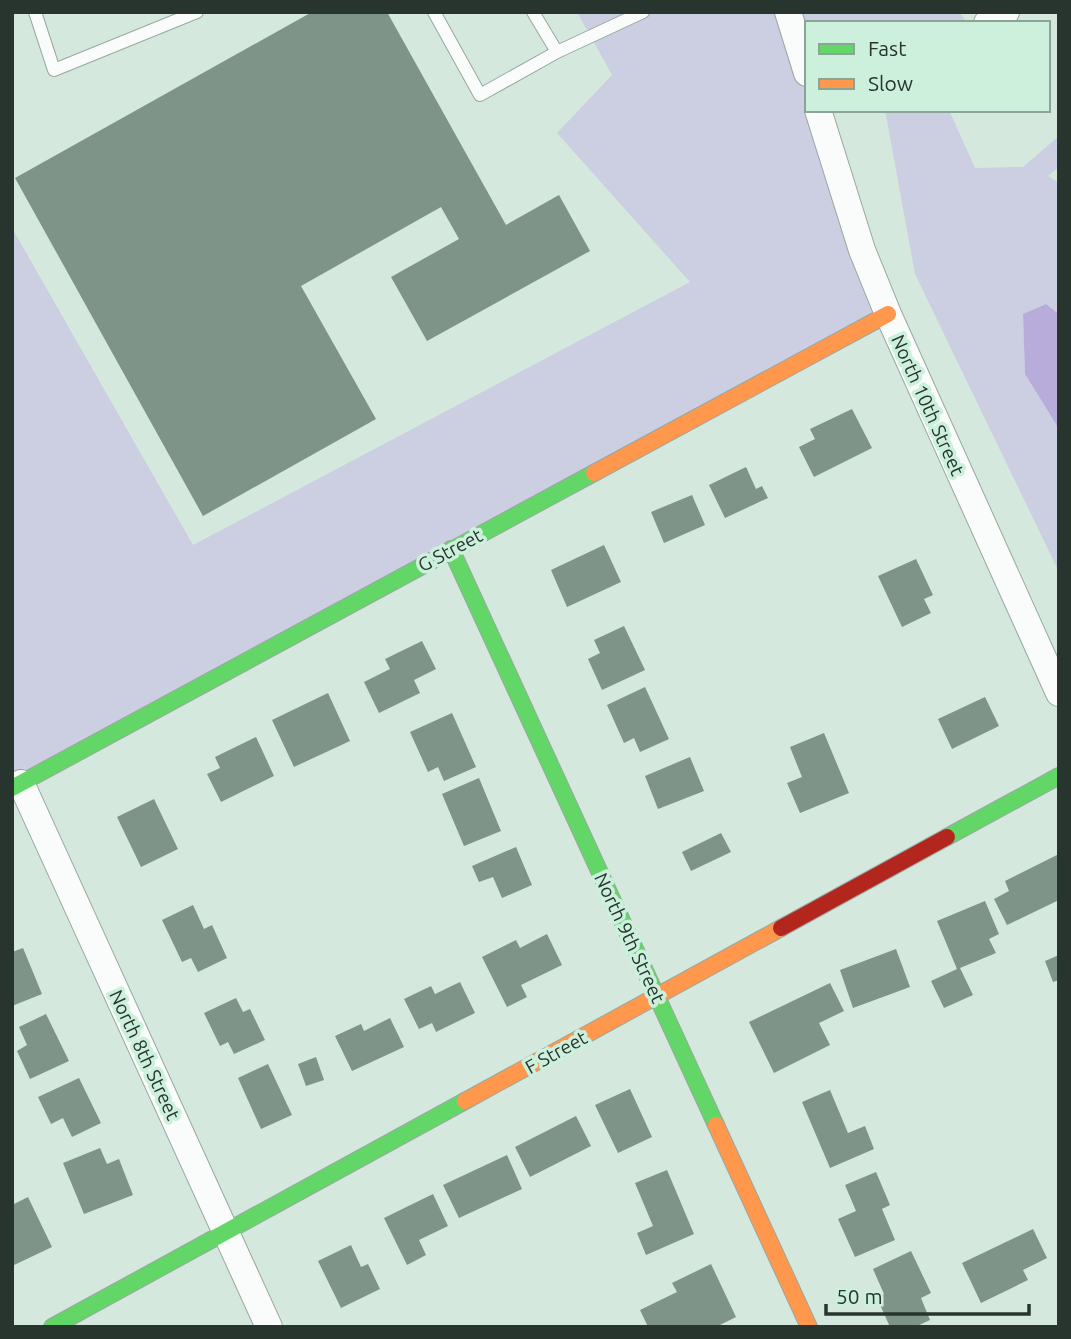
<svg xmlns="http://www.w3.org/2000/svg" width="1071" height="1339" font-family="Ubuntu,sans-serif">
<style>
.green{fill:#cccee1}
.water{fill:#b7acda}
.building{fill:#7e9489}
.lines{fill:none;stroke-linecap:round;stroke-linejoin:round}
.lane-casing{stroke:#99a8a0;stroke-width:14}
.street-casing{stroke:#99a8a0;stroke-width:28}
.fast-casing{stroke:#99a8a0;stroke-width:18}
.slow-casing{stroke:#99a8a0;stroke-width:18}
.jam-casing{stroke:#99a8a0;stroke-width:18}
.lane{stroke:#f9fcfa;stroke-width:12}
.street{stroke:#f9fcfa;stroke-width:26}
.fast{stroke:#63d668;stroke-width:16}
.slow{stroke:#ff974d;stroke-width:16}
.jam{stroke:#b3261e;stroke-width:16}
.labels{text-anchor:middle;stroke-width:7;stroke-linejoin:round;paint-order:stroke}
.street-label{font-size:19px;fill:#27352e;stroke:#ccf0dc}
</style>
<rect width="100%" height="100%" fill="#d4e8dd"/>
<!-- green -->
<path class="green" d="M577,12H960L966,23H807V110H836L824,116L890,310L12,790V228L193,545L690,282L557,133L612,75Z
M885,110H949L975,168L1023,167L1059,136V167L1048,176L1059,183V314L1046,304L1023,314L1025,374L1059,429V572L915,274Z"/>
<!-- water -->
<path class="water" d="M1046,304L1059,314V429L1025,374L1023,314Z"/>
<!-- building -->
<path class="building" d="M312,12H387L506,225L559,195L590,251L427,341L391,277L459,239L441,207L301,286L376,419L203,516L15,178Z
M852,409L872,448L814,477L799,447L815,439L810,429Z
M746,467L756,489L762,486L768,498L725,518L709,485Z
M692,495L705,525L664,543L651,512Z
M604,545L621,582L567,607L551,570Z
M916,559L933,595L924,599L931,613L902,627L878,576Z
M624,626L645,670L602,690L588,659L600,653L594,640Z
M422,641L436,669L414,680L420,693L379,713L364,682L390,669L385,659Z
M645,687L669,739L640,752L634,738L624,743L607,705Z
M328,693L350,741L294,767L272,720Z
M985,697L999,726L952,749L938,719Z
M452,713L476,767L444,781L438,767L428,772L410,732Z
M824,733L849,793L800,813L787,783L802,777L790,747Z
M256,737L274,776L221,802L207,774L220,768L215,757Z
M690,757L704,791L658,809L645,776Z
M479,778L501,831L464,846L442,794Z
M154,799L178,849L141,867L117,817Z
M721,833L731,852L691,871L682,852Z
M516,847L532,885L502,898L493,877L479,882L472,866Z
M1059,854V900L1007,925L994,899L1009,891L1005,881Z
M985,901L999,934L989,939L996,953L960,968L973,995L944,1008L931,981L957,969L937,921Z
M193,905L204,929L212,925L227,958L198,972L191,958L182,962L162,920Z
M547,934L562,965L521,985L527,997L507,1007L482,957L516,940L520,948Z
M23,948L42,994L12,1006V952Z
M896,949L910,987L853,1008L840,970Z
M1059,955V980L1053,982L1045,961Z
M460,982L475,1013L436,1032L432,1023L419,1029L404,999L431,986L435,994Z
M830,983L844,1011L819,1023L830,1045L774,1073L749,1022Z
M236,998L243,1012L250,1009L265,1040L234,1054L228,1042L220,1046L204,1013Z
M46,1014L69,1061L30,1079L17,1051L27,1045L19,1027Z
M390,1018L404,1047L352,1071L335,1036L361,1024L364,1031Z
M316,1057L324,1080L306,1086L298,1064Z
M268,1064L292,1115L261,1129L238,1078Z
M79,1078L101,1123L72,1137L63,1118L51,1124L38,1097Z
M630,1089L652,1137L618,1153L595,1105Z
M830,1090L848,1133L865,1126L874,1149L830,1168L802,1102Z
M576,1116L591,1146L530,1177L515,1147Z
M100,1148L107,1164L119,1159L133,1195L84,1214L63,1163Z
M507,1155L522,1189L459,1218L443,1185Z
M667,1170L694,1234L646,1255L637,1233L653,1226L635,1183Z
M876,1172L890,1205L882,1209L895,1240L855,1257L838,1219L856,1211L845,1185Z
M433,1194L448,1226L419,1240L426,1255L407,1265L384,1218Z
M28,1197L52,1247L12,1266V1205Z
M1033,1229L1047,1258L1023,1270L1028,1280L981,1303L962,1263Z
M351,1245L361,1267L368,1264L380,1289L341,1308L318,1261Z
M911,1251L931,1293L921,1298L930,1320L915,1327H890L877,1298L884,1294L873,1269Z
M711,1264L736,1317L716,1327H648L640,1310L677,1292L672,1283Z"/>
<g class="lines">
<!-- lane casing -->
<g class="lane-casing">
<path id="lane" d="M35,12L54,70L197,12
M434,12L480,95L557,52L643,12
M533,12L557,52"/>
</g>
<!-- street casing -->
<g class="street-casing">
<path id="street" d="M788,12L807,73
M987,23L1006,12
M818,110L862,250L888,314L1059,693
M21,783L269,1327"/>
</g>
<!-- fast casing -->
<g class="fast-casing">
<path id="fast" d="M451,549L716,1125
M12,788L594,473
M947,837L1059,776
M52,1327L465,1101"/>
</g>
<!-- slow casing -->
<g class="slow-casing">
<path id="slow" d="M594,473L888,314
M465,1101L781,928
M716,1125L809,1327"/>
</g>
<!-- jam casing -->
<g class="jam-casing">
<path id="jam" d="M781,928L947,837"/>
</g>
<!-- lane -->
<use href="#lane" class="lane"/>
<!-- street -->
<use href="#street" class="street"/>
<!-- fast -->
<use href="#fast" class="fast"/>
<!-- slow -->
<use href="#slow" class="slow"/>
<!-- jam -->
<use href="#jam" class="jam"/>
</g>
<g class="labels">
<!-- street labels -->
<g class="street-label">
<text transform="translate(928 405) rotate(66)" y="7">North 10th Street</text>
<text transform="translate(450 550) rotate(-28)" y="7">G Street</text>
<text transform="translate(630 938) rotate(65)" y="7">North 9th Street</text>
<text transform="translate(556 1052) rotate(-29)" y="7">F Street</text>
<text transform="translate(145 1055) rotate(65)" y="7">North 8th Street</text>
</g>
</g>
<!-- border -->
<rect width="1071" height="1339" fill="none" stroke="#27352e" stroke-width="28"/>
<!-- legend -->
<rect x="805" y="21" width="245" height="91" fill="#ccf0dc" stroke="#8aa596" stroke-width="2"/>
<rect x="819" y="44" width="35" height="10" fill="#63d668" stroke="#8aa596" stroke-width="2"/>
<text x="868" y="56" font-size="21" fill="#27352e">Fast</text>
<rect x="819" y="79" width="35" height="10" fill="#ff974d" stroke="#8aa596" stroke-width="2"/>
<text x="868" y="91" font-size="21" fill="#27352e">Slow</text>
<!-- scale -->
<path d="M826 1304v10h203v-10" fill="none" stroke="#27352e" stroke-width="3.5"/>
<text x="836" y="1304" font-size="21" fill="#27352e" stroke="#ccf0dc" stroke-width="5" paint-order="stroke">50 m</text>
</svg>
